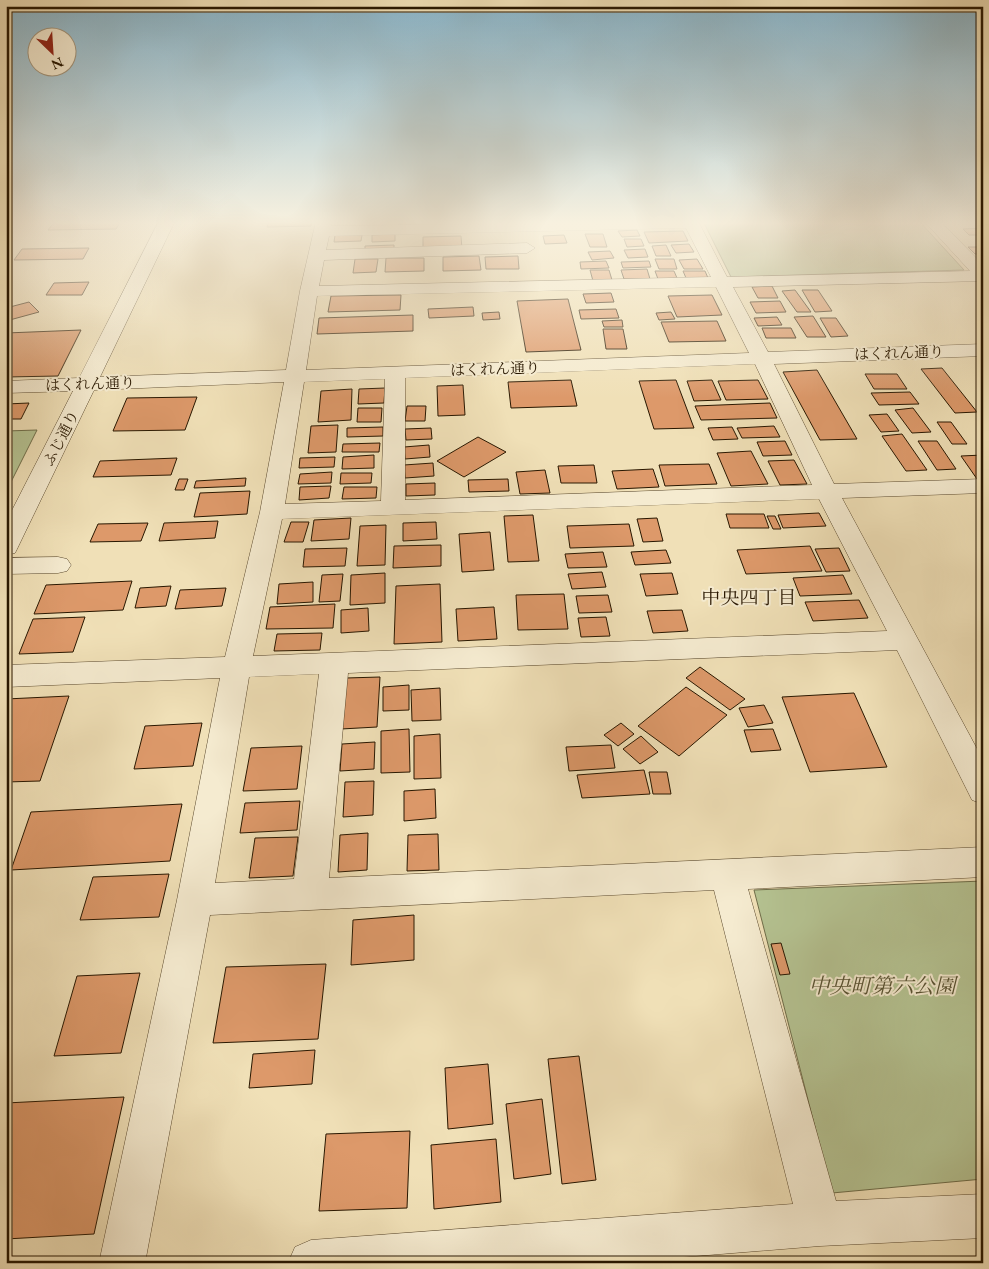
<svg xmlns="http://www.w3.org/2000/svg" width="989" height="1269" font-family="'EB Garamond','Noto Serif JP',serif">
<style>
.green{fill:#b5c392;stroke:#6e6d49}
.building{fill:#dd996a;stroke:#281700}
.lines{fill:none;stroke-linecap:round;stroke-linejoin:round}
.minor-casing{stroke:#5a492e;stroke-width:1}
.minor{fill:#f5ebd0;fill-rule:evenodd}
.labels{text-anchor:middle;stroke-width:4;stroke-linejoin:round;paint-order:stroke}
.far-street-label{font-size:15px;fill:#281700;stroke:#f5ebd0}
.neighbourhood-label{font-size:19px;fill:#281700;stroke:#f5ebd0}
.near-park-label{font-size:21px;font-style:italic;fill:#595333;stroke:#f5ebd0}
</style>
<rect width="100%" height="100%" fill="#f0e0b7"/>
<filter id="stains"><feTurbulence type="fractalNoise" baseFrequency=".004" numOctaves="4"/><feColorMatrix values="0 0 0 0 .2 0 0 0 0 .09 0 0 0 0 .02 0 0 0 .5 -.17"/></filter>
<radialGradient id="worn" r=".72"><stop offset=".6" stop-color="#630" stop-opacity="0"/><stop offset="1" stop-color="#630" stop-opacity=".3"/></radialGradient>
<!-- green -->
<path class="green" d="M703,221H919L964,270L731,277Z
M37,430L9,486H6V431Z
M983,881V1179L832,1193L754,890Z"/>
<!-- building -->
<path class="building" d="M55,221H121L116,229L48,230Z
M269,221H312L311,226L267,227Z
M399,221H421V225H399Z
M983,228V235H969L963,229Z
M637,230L640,236L622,237L618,231Z
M683,231L688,241L649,243L644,232Z
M395,234V241L372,242V235Z
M585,234H603L607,247H590Z
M335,235H362L361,241L334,242Z
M564,235L567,243L545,244L543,236Z
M461,236L462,249H423V237Z
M624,239H641L644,246L627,247Z
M689,244L694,252L676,253L671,245Z
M394,245V250L365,251V246Z
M666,245L671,256H656L652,246Z
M968,247H983V254H975Z
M89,248L83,259L14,260L22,249Z
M645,249L648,257L628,258L624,250Z
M610,251L614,258L592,260L588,252Z
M479,256L481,270L443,271V257Z
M518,256L519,269H486L485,257Z
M386,258H424V271L385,272Z
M355,259H378L376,272L353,273Z
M655,259H674L677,269H659Z
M697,259L703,269H684L679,260Z
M606,261L609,268L581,269L580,262Z
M649,261L651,267L623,268L621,262Z
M647,269L650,279H624L621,270Z
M590,270H609L612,280L593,281Z
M655,271H674L677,278L658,279Z
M683,271H705L708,278H686Z
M89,282L82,295H46L54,283Z
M772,286L778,298H758L752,287Z
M795,290L811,312H797L782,291Z
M802,290H818L832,311L815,312Z
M611,293L614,302L586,303L583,294Z
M401,295L400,310L328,312L331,296Z
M712,295L722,315L677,317L668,296Z
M568,299L581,350L526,352L517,301Z
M780,301L786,312L756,313L750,302Z
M29,302L39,312L6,321V308Z
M473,307L474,316L429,318L428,309Z
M616,309L619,318L581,319L579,310Z
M499,312L500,319L483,320L482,313Z
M671,312L675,319L659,320L656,313Z
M413,315V331L317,334L319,318Z
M813,316L826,337H807L794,317Z
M777,317L782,325L758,326L754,318Z
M820,318H836L848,336L831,337Z
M622,320L623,327H604L602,321Z
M717,321L726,341L669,342L661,322Z
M762,328H791L796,338H766Z
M603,329H623L627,349H606Z
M81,330L58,376L6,377V333Z
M942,368L977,412L955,413L921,369Z
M817,370L857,439L820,440L783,372Z
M865,374H897L907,389H874Z
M571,380L577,406L511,408L508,382Z
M676,380L694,428L654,429L639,381Z
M712,380L721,400L694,401L687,381Z
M758,380L768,399L726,400L718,381Z
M463,385L465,415L438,416L437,386Z
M385,388L384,403L358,404L359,389Z
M352,389L351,420L318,422L321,391Z
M910,392L919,404L879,405L871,393Z
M197,397L185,430L113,431L127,398Z
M29,403L21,419H6V404Z
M770,403L777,418L701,420L695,406Z
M407,406H426L425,421H405Z
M358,408H382L381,422H357Z
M913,408L931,432L912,433L895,410Z
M887,414L899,431L881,432L869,415Z
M937,422H951L967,444H952Z
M338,425L336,452L308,453L311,426Z
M774,426L780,437L742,438L737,428Z
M383,427V436L347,437V428Z
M732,427L738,439L713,440L708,428Z
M431,428L432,439L406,440L405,429Z
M902,434L927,470L906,471L882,436Z
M478,437L506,452L464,477L437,461Z
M785,441L792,455L763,456L757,442Z
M918,441H937L956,469L937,470Z
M380,443L379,452H342L343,444Z
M429,445L430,457L405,459L404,447Z
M751,451L768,484L731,486L717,453Z
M374,455V468L342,469L343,457Z
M983,455V479H977L961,456Z
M335,457L334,467L299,468L300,458Z
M177,458L171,475L93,477L100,461Z
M794,460L807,484L780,485L768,461Z
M433,463L434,476L405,478L404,465Z
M709,464L717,484L665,486L659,465Z
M594,465L597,483H561L558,466Z
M653,469L659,487L617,489L612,471Z
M545,470L550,493L520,494L516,472Z
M332,472L331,483L298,484L300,474Z
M341,473H372L371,483L340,484Z
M246,478L245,486L194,488L196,481Z
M179,479H188L184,490H175Z
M508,479L509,491L469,492L468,480Z
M435,483V495L406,496V484Z
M331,486L329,498L299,500L300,487Z
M344,487H377L376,498L342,499Z
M250,491L247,514L194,517L200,493Z
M819,513L826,526L783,528L778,515Z
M726,514H764L769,528H730Z
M533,515L539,561L508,562L504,516Z
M767,516H775L781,529H773Z
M351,518L349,539L311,541L314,520Z
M657,518L663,541L643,542L637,519Z
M218,521L215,538L159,541L164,523Z
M291,522H309L303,542H284Z
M436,522L437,539L403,541V523Z
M148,523L141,541L90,542L98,524Z
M629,524L634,546L570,548L567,526Z
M386,525L385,565L357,566L360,526Z
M490,532L494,570L462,572L459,534Z
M441,545V566L393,568L394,546Z
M810,546L822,571L746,574L737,550Z
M347,548L345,566L303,567L305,549Z
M839,548L850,571L826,572L815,549Z
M666,550L671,563L635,565L631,552Z
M603,552L607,567L568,568L565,554Z
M602,572L606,587L572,589L568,574Z
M385,573V603L350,605L351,575Z
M672,573L678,594L646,596L640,574Z
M343,574L340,601L319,602L322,575Z
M843,575L852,594L800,596L793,578Z
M132,581L123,610L34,614L46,585Z
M313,582V602L277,604L279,584Z
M440,584L442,642L394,644L396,586Z
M171,586L166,606L135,608L140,588Z
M226,588L222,606L175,609L180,590Z
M564,594L568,629L518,630L516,595Z
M608,595L612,612L579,613L576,596Z
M859,600L868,618L813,621L805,602Z
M335,604L333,628L266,629L270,607Z
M494,607L497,639L458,641L456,609Z
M368,608L369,631L341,633V610Z
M682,610L688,631L653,633L647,611Z
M85,617L73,652L19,654L33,619Z
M606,617L610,636L581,637L578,618Z
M322,633L320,650L274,651L277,634Z
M700,667L745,699L730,710L686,678Z
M380,677L377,727L341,729L346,678Z
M409,685V710L383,711V687Z
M686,687L727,715L679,756L638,726Z
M440,688L441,720L412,721L411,690Z
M854,693L887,767L810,772L782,697Z
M69,696L40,781L6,782V699Z
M764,705L773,723L748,727L739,708Z
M202,723L193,766L134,769L145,726Z
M621,723L634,734L618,746L604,735Z
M409,729L410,772L381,773V731Z
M773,729L781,750L751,752L744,730Z
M440,734L441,778L414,779V736Z
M641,736L658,752L640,764L623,749Z
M375,742L374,769L340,771L342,744Z
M611,745L615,768L569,771L566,747Z
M302,746L297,789L243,791L251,748Z
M644,770L650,794L582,798L577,775Z
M649,772H667L671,794H653Z
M374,781L373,815L343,817L345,782Z
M435,789L436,818L404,821V791Z
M300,801L297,830L240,833L245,803Z
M182,804L170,861L11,870L31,812Z
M368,833L367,870L338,872L340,835Z
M438,834L439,870L407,871L408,835Z
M298,837L293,876L249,878L255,838Z
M169,874L159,917L80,920L93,877Z
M414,915V960L351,965L353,920Z
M781,943L790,974L780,975L771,944Z
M326,964L318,1039L213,1043L226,967Z
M140,973L121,1053L54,1056L77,976Z
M315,1050L312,1084L249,1088L253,1054Z
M579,1056L596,1180L562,1184L548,1059Z
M488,1064L493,1124L448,1129L445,1068Z
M124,1097L94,1234L6,1239V1103Z
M542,1099L551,1174L514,1179L506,1104Z
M410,1131L407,1208L319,1211L326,1134Z
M496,1139L501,1202L434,1209L431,1145Z"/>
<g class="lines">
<!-- minor casing -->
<g class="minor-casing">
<path id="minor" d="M6,221H16L11,226L6,228Z
M159,221H175L100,377L286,370L300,291L316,221H332L331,226L698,221L727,277L970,271L924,221H940L983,265V281L733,287L768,352L983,344V356L774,364L834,484L983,479V493L842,498L983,760V804L972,800L897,650L348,673L329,878L983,847V877L748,889L836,1201L983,1194V1238L820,1246L609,1263H288L295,1247L311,1240L793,1204L714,890L210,915L145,1263H99L177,900L220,678L6,687V665L225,657L260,512L284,382L94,390L18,547L15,553L6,555V522L73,391L6,393V381L79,378ZM686,228L711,277L319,286L324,260L527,253L535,248L527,243L326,250L329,236ZM716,287L749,353L306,370L317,296ZM755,364L812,485L405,500V378ZM385,379L381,501L285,504L304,382ZM819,499L887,631L253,656L282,519ZM319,674L294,879L215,883L249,677Z
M58,557L67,559L71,565L67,571L58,573L6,574V558Z"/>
</g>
<!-- minor -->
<use href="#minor" class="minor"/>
</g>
<!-- sky -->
<linearGradient id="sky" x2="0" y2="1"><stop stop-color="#89b8cf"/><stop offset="0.56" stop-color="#f8f1df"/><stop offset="1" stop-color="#f8f1df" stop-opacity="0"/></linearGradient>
<rect width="989" height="398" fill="url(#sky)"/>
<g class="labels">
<!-- far-street labels -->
<g class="far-street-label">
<text transform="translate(899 353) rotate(-2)" y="5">はくれん通り</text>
<text transform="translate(495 369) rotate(-2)" y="5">はくれん通り</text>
<text transform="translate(90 384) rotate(-2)" y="5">はくれん通り</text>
<text transform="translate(61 438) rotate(-63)" y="5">ふじ通り</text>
</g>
<!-- neighbourhood labels -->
<g class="neighbourhood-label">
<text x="749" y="604">中央四丁目</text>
</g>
<!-- near-park labels -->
<g class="near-park-label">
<text x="882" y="993">中央町第六公園</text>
</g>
</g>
<!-- margin -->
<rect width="989" height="1269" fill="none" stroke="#f0e0b7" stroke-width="25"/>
<rect x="8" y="8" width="974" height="1254" fill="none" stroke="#281700" stroke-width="2.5"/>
<rect x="12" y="12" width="964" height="1244" fill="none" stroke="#281700"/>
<!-- north arrow -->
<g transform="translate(52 52) rotate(155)"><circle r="24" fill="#f5ebd0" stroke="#a3967d"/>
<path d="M0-4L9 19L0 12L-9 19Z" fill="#8f2418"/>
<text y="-8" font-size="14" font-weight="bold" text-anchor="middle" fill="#281700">N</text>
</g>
<rect width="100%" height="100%" filter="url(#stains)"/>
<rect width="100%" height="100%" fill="url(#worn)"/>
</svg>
